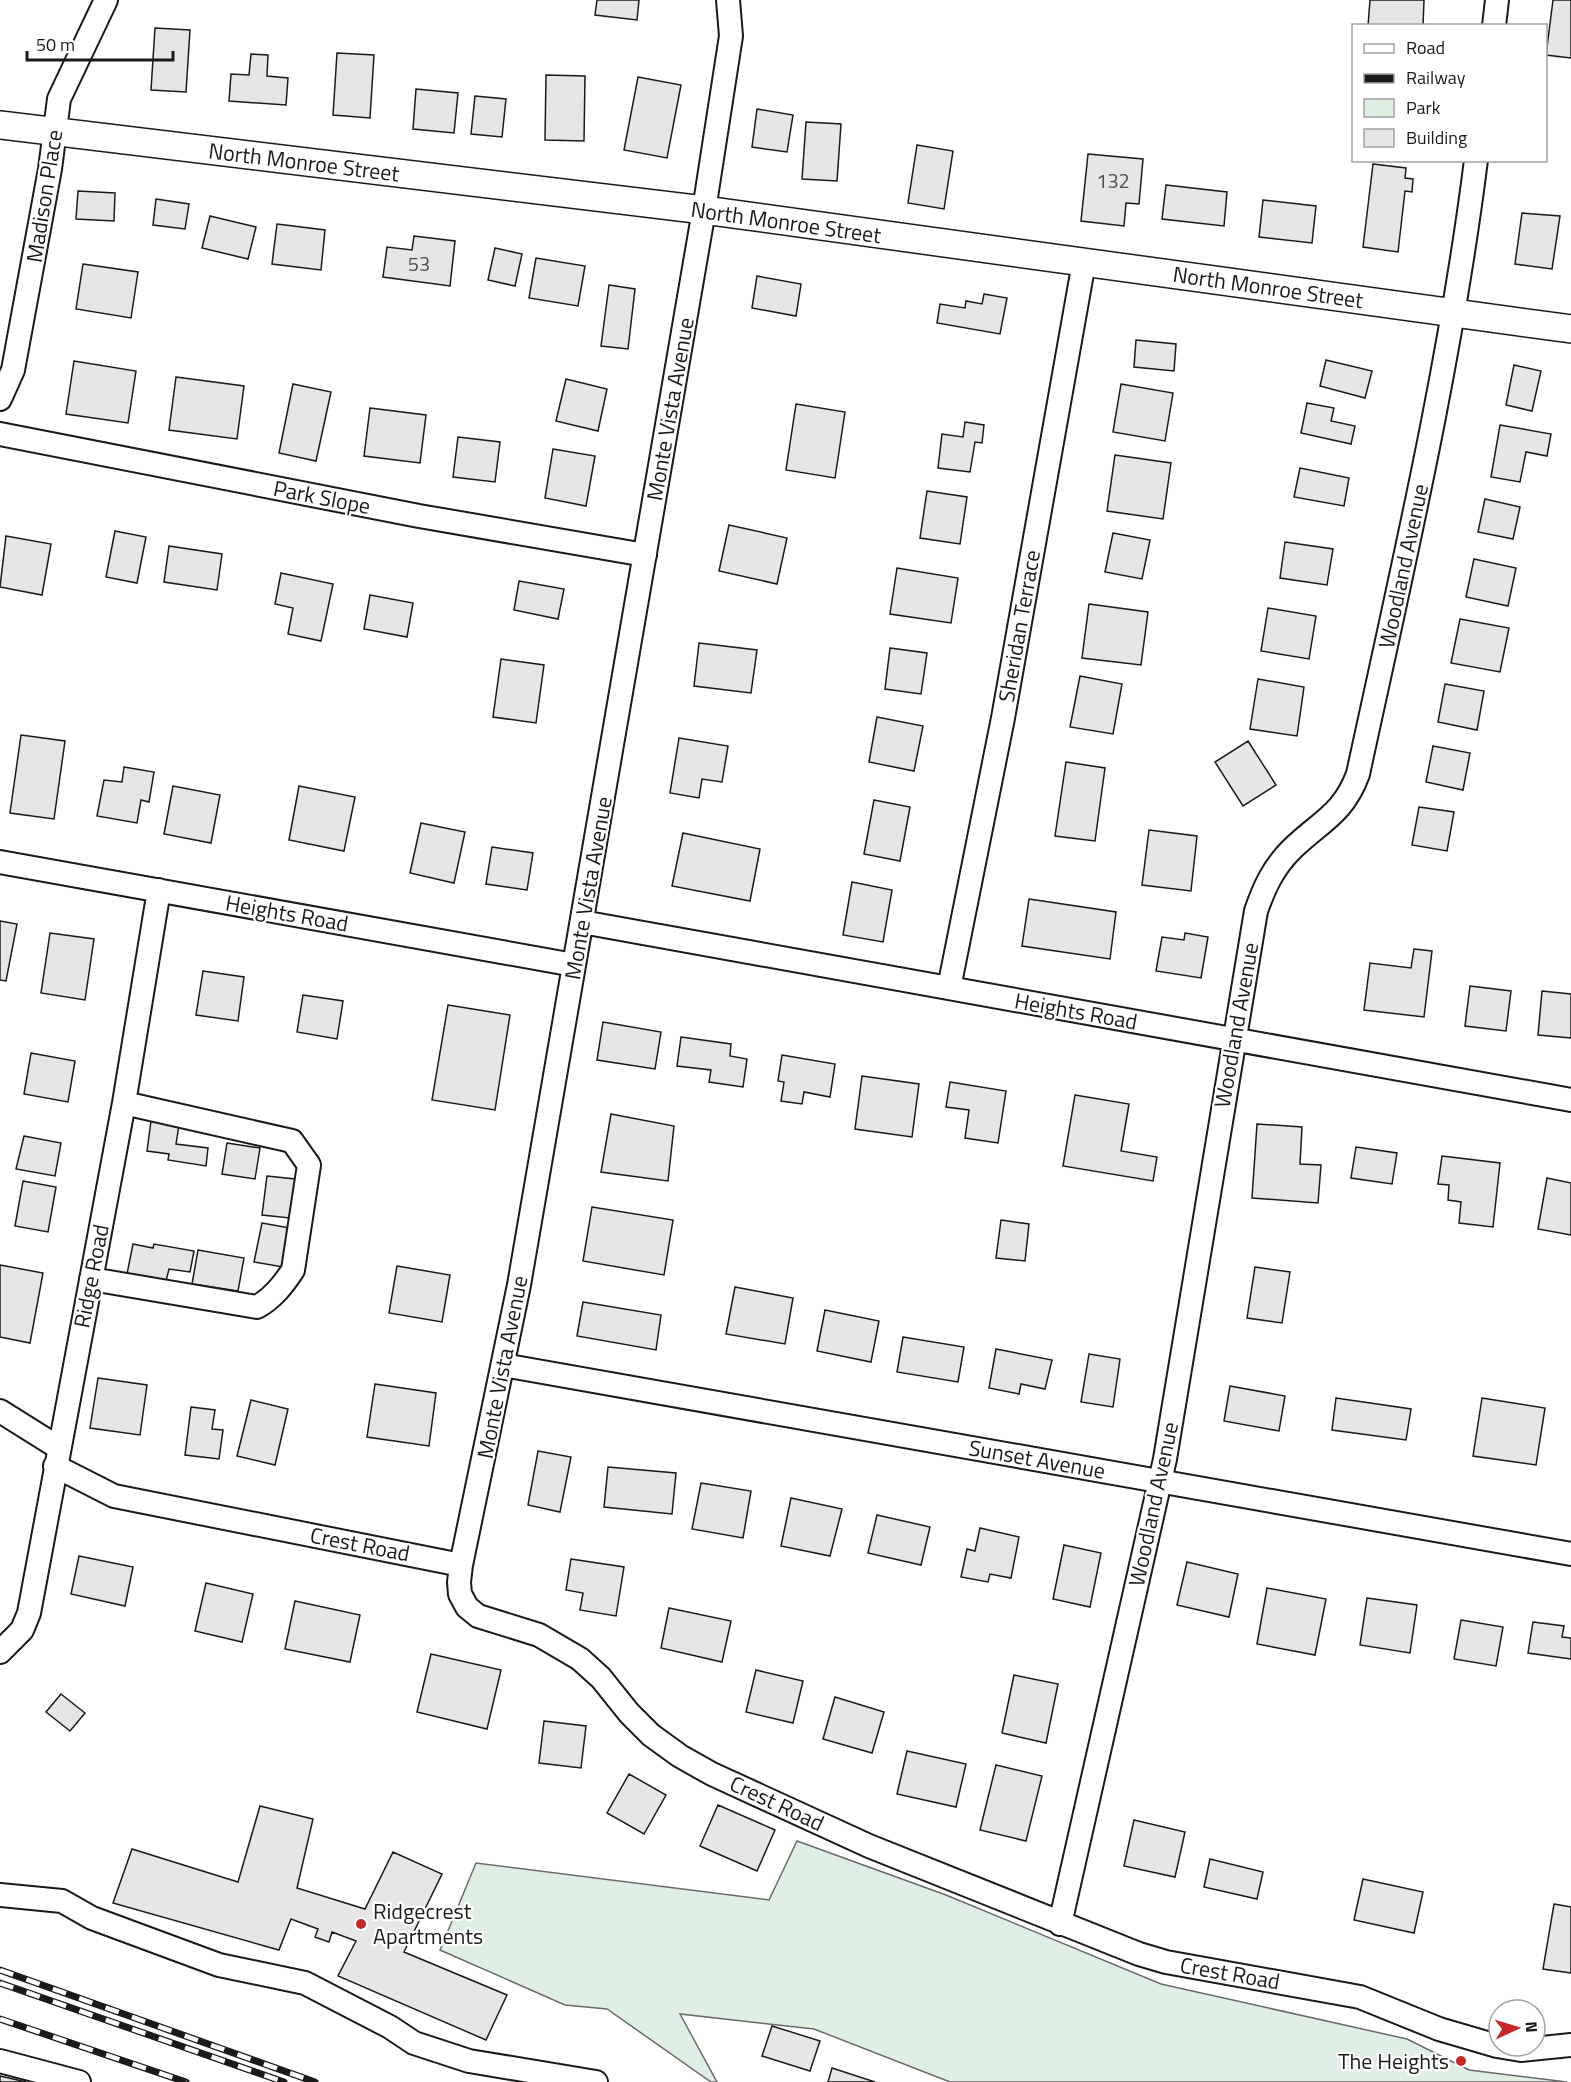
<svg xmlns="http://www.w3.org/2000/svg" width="1571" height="2082" font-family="'Titillium Web',sans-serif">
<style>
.green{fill:#e0efe3;stroke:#6a6a6a;stroke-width:1.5}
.building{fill:#e6e6e6;stroke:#1a1a1a;stroke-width:1.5}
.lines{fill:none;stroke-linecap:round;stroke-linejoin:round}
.minor-casing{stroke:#1a1a1a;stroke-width:26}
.major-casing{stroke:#1a1a1a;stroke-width:30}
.minor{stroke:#fff;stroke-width:22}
.major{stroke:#fff;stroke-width:27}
.rail-casing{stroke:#1a1a1a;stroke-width:7}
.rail{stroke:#fff;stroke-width:4.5;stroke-dasharray:14;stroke-linecap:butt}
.poi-dot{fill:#c62828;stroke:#fff;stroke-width:2}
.labels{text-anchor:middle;stroke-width:4.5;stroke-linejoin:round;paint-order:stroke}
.number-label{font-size:20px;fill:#4d4d4d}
.street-label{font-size:22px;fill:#1a1a1a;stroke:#fff}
.poi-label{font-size:22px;fill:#1a1a1a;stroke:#fff;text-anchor:start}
</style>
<rect width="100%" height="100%" fill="#fff"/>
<!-- green -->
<path class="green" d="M797,1841L946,1895L1161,1984L1407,2039L1469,2070L1567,2082H950L814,2029L680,2014L717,2082H711L607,2009L565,2005L440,1950L476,1863L769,1900Z"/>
<!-- building -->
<path class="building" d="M597,0H639L637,20L595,15Z
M1370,0H1424L1423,26H1368Z
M1553,0H1571V58L1546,55Z
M155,28L190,30L186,92L151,90Z
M337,53L374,55L370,118L333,115Z
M251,54L268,55L267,76L288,78L286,105L229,101L231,74L249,75Z
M546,75L585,76L584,141L545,140Z
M638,77L681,85L667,158L624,150Z
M416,89L458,93L454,133L413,129Z
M475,96L506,99L502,137L471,134Z
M757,109L793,115L787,152L752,147Z
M806,122L841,124L837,181L802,179Z
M917,145L953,151L944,209L908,203Z
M1088,154L1143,159L1139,204L1126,203L1124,226L1081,221Z
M1373,164L1406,168L1405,178L1413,179L1412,192L1405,191L1398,252L1363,247Z
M1166,185L1227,192L1224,226L1162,219Z
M78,191L115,193L114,221L76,219Z
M156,199L189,204L185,229L153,225Z
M1263,200L1316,206L1312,243L1259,237Z
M1522,213L1560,216L1552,269L1515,264Z
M210,216L256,227L248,259L202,248Z
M277,224L325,230L321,270L272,264Z
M414,236L455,241L450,286L383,277L387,247L412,250Z
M495,248L522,254L515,286L488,280Z
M536,258L585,266L578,306L529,298Z
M83,264L138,272L131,318L76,309Z
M757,276L801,284L796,316L752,308Z
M609,285L635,289L628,349L601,346Z
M984,294L1007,298L1000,334L937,323L940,304L965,308L966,301L982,304Z
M1136,340L1176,344L1174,371L1134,367Z
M1326,360L1372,371L1365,398L1320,386Z
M74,361L136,371L128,423L66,414Z
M1514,365L1541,371L1532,411L1506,405Z
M176,377L244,386L237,439L169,430Z
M566,379L607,389L598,431L556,421Z
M293,384L331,392L316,461L279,453Z
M1121,384L1173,393L1165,441L1113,432Z
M1307,403L1334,408L1331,421L1355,426L1351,444L1301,433Z
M796,404L845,412L835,478L786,470Z
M370,408L426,415L420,463L364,456Z
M965,422L984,425L982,443L975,442L970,472L938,468L942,434L963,437Z
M1500,425L1551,434L1547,456L1526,452L1520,482L1491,477Z
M458,437L500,442L495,482L453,477Z
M553,449L595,456L586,506L545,498Z
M1115,455L1171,463L1163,519L1107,511Z
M1300,468L1349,478L1344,506L1294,497Z
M927,491L967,497L960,544L920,538Z
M1485,499L1520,507L1513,539L1478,532Z
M729,525L787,538L777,584L719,571Z
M115,531L146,537L137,583L106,577Z
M1113,533L1150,540L1142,579L1105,572Z
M6,536L51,544L42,595L0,587Z
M1285,542L1333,549L1327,585L1280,578Z
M169,546L222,554L217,590L164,582Z
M1474,559L1516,568L1508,606L1466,597Z
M897,568L958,578L951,623L890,614Z
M281,573L333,584L321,641L288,634L293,608L275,604Z
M519,581L564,589L558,619L514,610Z
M370,595L413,603L407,637L364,629Z
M1089,604L1148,612L1141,665L1082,658Z
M1268,608L1316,616L1309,659L1261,651Z
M1460,619L1509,628L1500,672L1451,663Z
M699,643L757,650L751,693L694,686Z
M890,648L927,653L921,694L885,689Z
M501,659L544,665L536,723L493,717Z
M1080,676L1122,684L1113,734L1070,727Z
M1258,679L1304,687L1297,736L1250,729Z
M1445,684L1484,691L1477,730L1438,722Z
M877,717L923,726L914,771L869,762Z
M21,735L65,741L54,819L10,813Z
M679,738L728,746L722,782L702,779L699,798L670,793Z
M1248,741L1276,785L1243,806L1215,762Z
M1433,746L1470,753L1463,790L1426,782Z
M1066,762L1105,768L1095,841L1055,836Z
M124,767L154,772L149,802L141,800L137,823L97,816L104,780L122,782Z
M173,786L220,795L211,843L164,834Z
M299,786L355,797L344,851L289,840Z
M874,800L910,807L900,861L864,854Z
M1419,807L1454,812L1447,851L1412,845Z
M421,823L465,832L454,883L410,873Z
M1149,830L1197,836L1191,891L1142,885Z
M683,833L760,849L750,901L672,886Z
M492,847L533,853L527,890L486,884Z
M852,882L892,890L883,942L843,935Z
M1029,899L1116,912L1110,959L1022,946Z
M0,921L17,924L6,981L0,980Z
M50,933L94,939L85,1000L41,993Z
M1185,933L1208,937L1201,978L1156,971L1162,937L1184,940Z
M1414,949L1432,951L1424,1017L1364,1010L1370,963L1411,968Z
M203,971L244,977L238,1021L196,1015Z
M1470,986L1511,991L1506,1031L1465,1026Z
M1542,991L1571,994V1038L1538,1035Z
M303,995L343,1001L337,1039L297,1032Z
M448,1005L510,1015L495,1110L432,1100Z
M603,1022L661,1032L655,1069L597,1060Z
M681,1037L731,1044L730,1056L747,1059L743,1087L709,1082L711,1070L677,1066Z
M31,1053L75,1061L68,1102L24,1094Z
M782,1055L835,1064L830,1097L804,1092L802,1104L781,1101L784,1082L778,1081Z
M862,1076L919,1084L912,1137L855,1129Z
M950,1082L1006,1091L998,1143L965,1138L969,1110L946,1107Z
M1075,1095L1129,1104L1121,1151L1157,1157L1153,1181L1063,1166Z
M611,1114L674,1126L668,1181L601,1172Z
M151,1121L179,1125L176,1144L208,1148L206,1166L168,1160L169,1154L147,1151Z
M1257,1124L1302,1127L1300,1164L1321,1165L1318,1203L1252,1198Z
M24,1136L61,1143L55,1176L16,1169Z
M227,1143L260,1148L255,1179L222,1174Z
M1356,1147L1397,1153L1392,1184L1351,1178Z
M1442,1156L1500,1163L1493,1227L1459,1223L1461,1202L1448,1200L1449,1185L1438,1184Z
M267,1176L295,1179L290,1218L262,1215Z
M1547,1178L1571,1183V1235L1538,1229Z
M23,1181L56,1187L48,1232L15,1226Z
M592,1207L673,1220L664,1275L583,1261Z
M1001,1220L1029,1224L1025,1261L996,1258Z
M262,1223L290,1228L283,1267L254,1262Z
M133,1244L153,1248L154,1244L194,1251L190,1272L169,1269L166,1281L127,1274Z
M198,1250L244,1258L238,1291L192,1284Z
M0,1265L43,1273L30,1343L0,1337Z
M397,1266L450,1275L442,1322L389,1313Z
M1255,1267L1290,1272L1282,1323L1247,1318Z
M735,1287L793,1298L785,1344L726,1334Z
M583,1302L661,1315L656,1350L577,1336Z
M825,1310L879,1321L871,1362L817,1351Z
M903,1337L964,1347L958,1382L897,1372Z
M996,1349L1052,1360L1045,1389L1021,1384L1019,1394L989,1388Z
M1089,1354L1120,1359L1113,1407L1081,1402Z
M98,1378L147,1385L140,1435L90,1428Z
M375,1384L436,1393L429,1446L367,1437Z
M1230,1386L1285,1396L1279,1431L1224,1421Z
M1336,1398L1411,1409L1406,1440L1332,1430Z
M1482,1398L1545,1408L1536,1465L1473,1456Z
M251,1400L288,1409L275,1465L237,1456Z
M191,1407L215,1410L212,1429L223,1430L219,1459L185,1455Z
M538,1451L571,1457L560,1512L528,1505Z
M608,1467L676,1473L672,1514L604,1507Z
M701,1483L751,1491L743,1538L692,1529Z
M791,1498L842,1509L830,1556L781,1546Z
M877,1515L930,1527L921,1565L868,1553Z
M980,1528L1019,1537L1011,1578L990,1574L988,1582L961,1577L967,1549L975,1551Z
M1064,1545L1101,1553L1090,1607L1053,1599Z
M79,1556L133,1567L125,1606L71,1594Z
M571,1559L624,1567L616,1616L580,1610L583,1593L566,1590Z
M1187,1562L1238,1574L1229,1617L1177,1605Z
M206,1583L253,1594L242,1642L195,1631Z
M1267,1588L1326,1599L1315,1655L1257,1644Z
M1367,1598L1417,1605L1410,1653L1360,1645Z
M295,1601L360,1615L350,1662L285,1649Z
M669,1608L731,1621L722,1662L661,1648Z
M1461,1620L1503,1627L1496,1666L1454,1659Z
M1533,1622L1564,1626L1562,1637L1571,1638V1659L1528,1653Z
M431,1654L501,1670L487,1729L417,1712Z
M756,1670L803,1681L793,1723L746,1712Z
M1014,1675L1058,1684L1046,1743L1002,1733Z
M61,1694L85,1713L70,1731L46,1712Z
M835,1697L884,1712L872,1753L823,1739Z
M544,1721L586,1726L581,1768L539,1763Z
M907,1751L966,1764L956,1807L897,1794Z
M996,1765L1042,1776L1026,1841L980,1830Z
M629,1774L666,1795L644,1834L607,1813Z
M718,1805L775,1830L757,1871L700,1846Z
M260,1806L313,1819L297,1888L365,1909L393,1852L442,1874L404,1952L507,1995L486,2040L338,1976L356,1941L332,1932L329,1942L315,1937L318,1929L291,1919L279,1950L113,1903L132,1849L238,1882Z
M1134,1820L1185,1832L1175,1877L1124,1866Z
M1210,1859L1263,1872L1257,1899L1204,1887Z
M1363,1879L1423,1892L1414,1933L1354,1920Z
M1554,1904L1571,1907V1973L1543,1969Z
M772,2026L820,2041L810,2071L762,2056Z
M832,2068L875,2082H828Z
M0,2076L26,2082H0Z"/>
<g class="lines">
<!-- minor casing -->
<g class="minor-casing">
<path id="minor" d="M728,0L731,36L704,210L519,1285L461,1565L459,1582L460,1594L467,1607L478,1616L539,1635L580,1659L601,1678L629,1713L651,1735L680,1756L712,1774L869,1846L1139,1954L1166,1962L1360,1997L1439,2029L1497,2046L1521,2050L1571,2045
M1494,26L1497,0
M0,399L13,370L50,169L59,99L106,0
M0,434L419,516L645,555
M0,862L574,965
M582,922L1571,1100
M949,988L1003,718L1084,262
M91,1279L257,1307C273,1298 283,1285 293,1270L309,1165L292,1141L124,1103
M503,1365L1571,1554
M0,1411L59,1448
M55,1466L114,1496L461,1565
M0,1652L22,1630L29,1613L124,1103L159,890
M0,1895L62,1901L92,1918L219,1965L305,1983L390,2027L414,2043L469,2061L596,2082
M1060,1924L1165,1459L1256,911C1264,888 1273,868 1291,850C1319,822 1343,815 1358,774C1402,570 1450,367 1476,160
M0,2061L79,2082"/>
</g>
<!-- major casing -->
<g class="major-casing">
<path id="major" d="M0,125L704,210L1571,329"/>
</g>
<!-- minor -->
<use href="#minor" class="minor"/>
<!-- major -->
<use href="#major" class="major"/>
<!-- rail casing -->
<g class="rail-casing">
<path id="rail" d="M0,1970L315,2082
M0,1983L284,2082
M0,2019L186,2082"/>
</g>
<!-- rail -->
<use href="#rail" class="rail"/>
</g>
<!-- markers -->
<g class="poi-dot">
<circle cx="361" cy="1924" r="6"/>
<circle cx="1461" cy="2061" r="6"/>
</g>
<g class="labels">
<!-- number labels -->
<g class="number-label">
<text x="1113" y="188">132</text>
<text x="419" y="271">53</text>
</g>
<!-- street labels -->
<g class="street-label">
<text transform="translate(304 162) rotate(7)" y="8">North Monroe Street</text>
<text transform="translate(44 196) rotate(-81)" y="8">Madison Place</text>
<text transform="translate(786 222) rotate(8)" y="8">North Monroe Street</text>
<text transform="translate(1268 287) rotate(8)" y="8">North Monroe Street</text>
<text transform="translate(670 409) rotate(-80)" y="8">Monte Vista Avenue</text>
<text transform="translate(322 497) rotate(11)" y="8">Park Slope</text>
<text transform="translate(1403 566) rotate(-78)" y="8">Woodland Avenue</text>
<text transform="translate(1019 626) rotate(-80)" y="8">Sheridan Terrace</text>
<text transform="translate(588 888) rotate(-80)" y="8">Monte Vista Avenue</text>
<text transform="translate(287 913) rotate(10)" y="8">Heights Road</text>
<text transform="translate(1076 1011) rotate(10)" y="8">Heights Road</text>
<text transform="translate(1236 1025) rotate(-80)" y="8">Woodland Avenue</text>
<text transform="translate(91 1276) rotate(-79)" y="8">Ridge Road</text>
<text transform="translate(502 1367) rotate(-79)" y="8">Monte Vista Avenue</text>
<text transform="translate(1037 1459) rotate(10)" y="8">Sunset Avenue</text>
<text transform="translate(1153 1504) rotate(-78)" y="8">Woodland Avenue</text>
<text transform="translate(360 1544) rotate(11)" y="8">Crest Road</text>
<text transform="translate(777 1803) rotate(25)" y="8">Crest Road</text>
<text transform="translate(1230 1973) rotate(10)" y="8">Crest Road</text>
</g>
<!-- poi labels -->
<g class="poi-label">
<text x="373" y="1919">Ridgecrest<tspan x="373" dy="25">Apartments</tspan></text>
<text x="1449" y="2069" text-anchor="end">The Heights</text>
</g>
</g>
<!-- legend -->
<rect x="1352" y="24" width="195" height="138" fill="#ffffff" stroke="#a3a3a3" stroke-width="1.5"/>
<rect x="1364" y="44" width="30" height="9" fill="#ffffff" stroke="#a3a3a3" stroke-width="1.5"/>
<text x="1406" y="54" font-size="18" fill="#1a1a1a">Road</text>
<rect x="1364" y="74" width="30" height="9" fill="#1a1a1a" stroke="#a3a3a3" stroke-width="1.5"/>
<text x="1406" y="84" font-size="18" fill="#1a1a1a">Railway</text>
<rect x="1364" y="99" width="30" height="18" fill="#e0efe3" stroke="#a3a3a3" stroke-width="1.5"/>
<text x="1406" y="114" font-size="18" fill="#1a1a1a">Park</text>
<rect x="1364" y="129" width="30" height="18" fill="#e6e6e6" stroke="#a3a3a3" stroke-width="1.5"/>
<text x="1406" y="144" font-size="18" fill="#1a1a1a">Building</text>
<!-- north arrow -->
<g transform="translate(1517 2028) rotate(86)"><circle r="28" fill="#ffffff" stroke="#a3a3a3" stroke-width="1.5"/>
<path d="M0-4.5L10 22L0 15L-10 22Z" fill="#c62828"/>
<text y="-9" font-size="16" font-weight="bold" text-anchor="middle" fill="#1a1a1a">N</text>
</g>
<!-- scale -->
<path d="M27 51v9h146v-9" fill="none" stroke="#1a1a1a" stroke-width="3"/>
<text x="36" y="51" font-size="18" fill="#1a1a1a" stroke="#ffffff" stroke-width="4.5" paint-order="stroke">50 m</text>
</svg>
